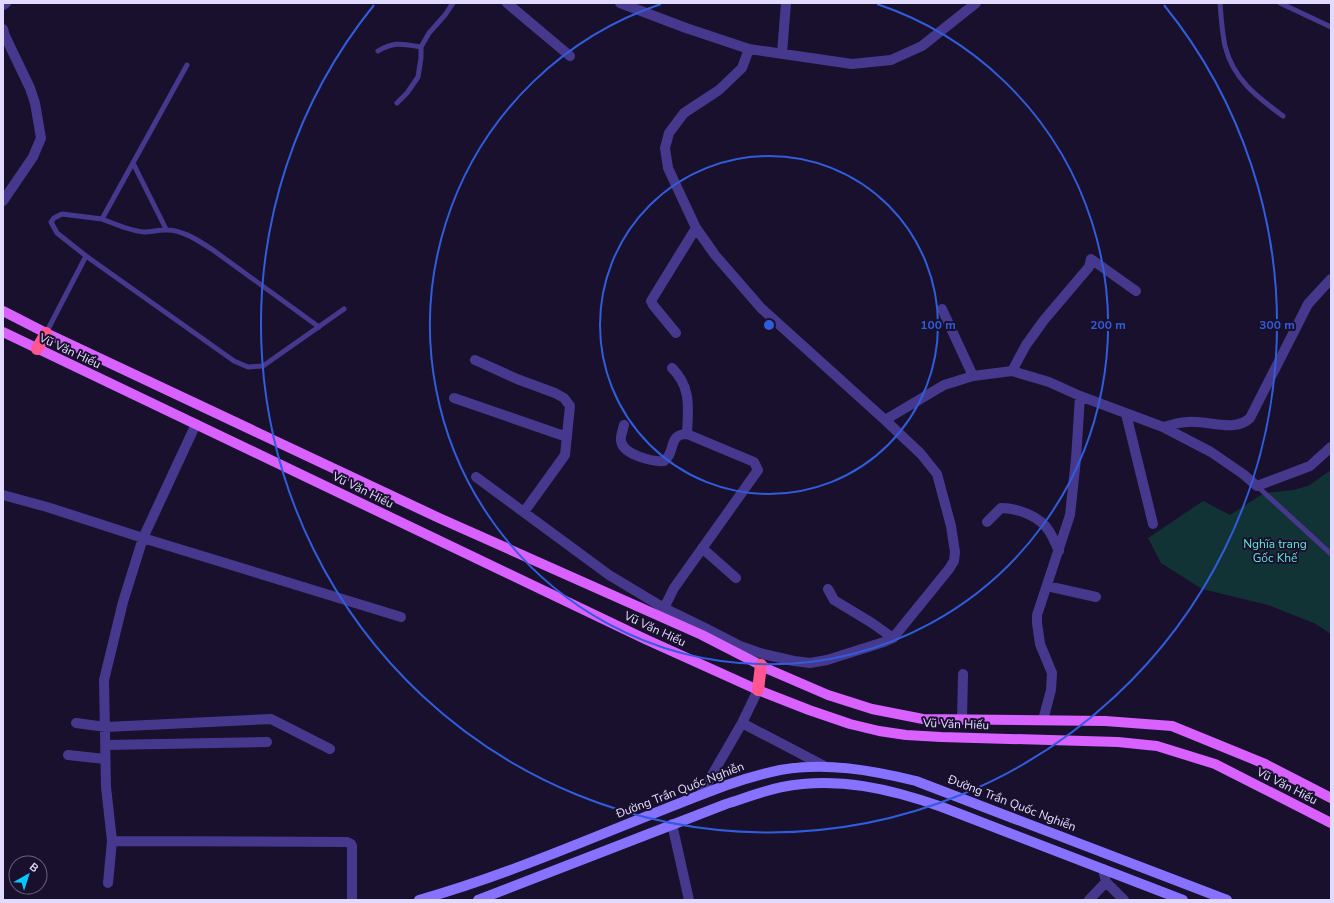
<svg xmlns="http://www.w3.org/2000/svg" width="1334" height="903" font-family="'Nunito Sans',sans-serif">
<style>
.green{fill:#123336}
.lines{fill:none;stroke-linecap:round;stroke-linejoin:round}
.lane{stroke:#46398d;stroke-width:5}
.street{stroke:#46398d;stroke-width:10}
.secondary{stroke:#8771ff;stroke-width:10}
.primary{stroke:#d861ff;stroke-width:10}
.highway{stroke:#ff5591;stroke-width:12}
.ring{fill:none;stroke:#315cdc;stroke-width:2}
.labels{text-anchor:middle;stroke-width:4;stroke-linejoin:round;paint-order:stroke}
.street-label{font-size:12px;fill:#e3daff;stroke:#18102c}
.park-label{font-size:12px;fill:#5fe6d5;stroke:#18102c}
.centre{fill:#315cdc;stroke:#18102c;stroke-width:2}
.ring-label{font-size:12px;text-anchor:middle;font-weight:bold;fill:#315cdc;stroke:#18102c;stroke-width:4;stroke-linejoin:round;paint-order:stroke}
</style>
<rect width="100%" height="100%" fill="#18102c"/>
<!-- green -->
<path class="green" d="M1331,470V634L1316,624L1268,605L1202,589L1161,563L1148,538L1203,501L1230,515L1264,493L1293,490L1308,486Z"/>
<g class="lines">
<!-- lane -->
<path class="lane" d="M1220,3C1221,17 1222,32 1225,46C1233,79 1257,97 1283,116
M1280,3L1331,27
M378,51C394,41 403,44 421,47
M187,65L102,219C115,224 130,231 144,232C151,232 158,230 165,230C182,229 199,241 213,250L319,327
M397,103L407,93L418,77L421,58V47L429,33L445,15L453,3
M133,163L166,229
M86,256L234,361L248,367L263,366L344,309
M46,333L86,256L57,233L51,222L54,218L62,214L102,219
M1257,486L1331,554"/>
<!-- street -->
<path class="street" d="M507,3L570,56
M620,3L686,28L749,49L852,64L891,60L922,46L976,3
M3,5L6,3
M3,29L5,36L30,88L35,103L41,138L33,157L3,201
M782,53L786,3
M942,309L973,376
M676,333L653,305L651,301L696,228
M475,360L517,379L555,393L564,398L570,406L565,455L524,512
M672,368C692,388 688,408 687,434
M1012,371L1026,345L1044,320L1089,267L1091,259L1136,291
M454,398L567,437
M1126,414L1153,524
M885,420L944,385L973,376L1012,371L1049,382L1080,396L1163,427L1211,452L1243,474L1257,486L1310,466L1331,447
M624,425C623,430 620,437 621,441C623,455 653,462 664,461C666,459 668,457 669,455C674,446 671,434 687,434L754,462L758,470L674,588L664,608
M1163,427C1172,425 1179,422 1188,422C1208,420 1234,433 1250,418L1308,304L1331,279
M476,477L609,575L664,608L705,628L703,633
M3,495L47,507L143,538L401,617
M987,522L1001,508C1017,508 1040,516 1049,531C1053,537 1056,545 1059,551
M702,548L736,578
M1047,586L1096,597
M828,589L834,600L872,623L893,638
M705,628L740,646L763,654L794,661L810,663L827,660L884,642L893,638L949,569L954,561L955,552L951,526L937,474L921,454L885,420L761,308L715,255L696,228L668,168L665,148L669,133L684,113L719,90L742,68L749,49
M962,720L963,674
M1043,720L1051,690L1052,673L1040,644L1037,623V615L1070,515L1076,459L1080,396
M76,723L106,727L271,719L330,749
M742,723L826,767
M106,745L267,742
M68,755L105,759
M701,794L742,723L758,690
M672,824L689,900
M112,841L347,842L351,844L352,846V900
M1103,869L1106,882L1124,900
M108,883L112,841L106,787L104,680L123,602L143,538L196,424
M1089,900L1106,882"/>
<!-- secondary -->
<path class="secondary" d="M419,900C525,870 624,823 727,785C744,779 761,774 780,770C826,762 871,770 916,781L1227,900
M478,900L726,804C745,798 763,791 782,787C837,776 891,789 942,807L1183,900"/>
<!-- primary -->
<path class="primary" d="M3,311L46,333L439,518L702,635L770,670L828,695L872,709L923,719L1105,721L1172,726L1265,764L1331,798
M3,332L645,639L758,690L809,710L850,724L879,731L906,735L941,737L1118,742L1157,746L1215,764L1331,823"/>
<!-- highway -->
<path class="highway" d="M37,349L46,333
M758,690L761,665"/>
</g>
<!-- distance rings -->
<g class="ring">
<circle cx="769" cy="325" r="169"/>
<path d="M877 4A339 339 0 1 1 661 4"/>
<path d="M1164 5A508 508 0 1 1 374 5"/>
</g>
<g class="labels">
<!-- street labels -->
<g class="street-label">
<text transform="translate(70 351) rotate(25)" y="4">Vũ Văn Hiếu</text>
<text transform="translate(363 490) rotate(26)" y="4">Vũ Văn Hiếu</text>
<text transform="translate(655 629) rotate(25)" y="4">Vũ Văn Hiếu</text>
<text transform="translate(956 724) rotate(2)" y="4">Vũ Văn Hiếu</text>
<text transform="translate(1287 786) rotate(27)" y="4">Vũ Văn Hiếu</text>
<text transform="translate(680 790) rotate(-21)" y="4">Đường Trần Quốc Nghiễn</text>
<text transform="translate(1012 803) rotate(21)" y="4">Đường Trần Quốc Nghiễn</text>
</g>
<!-- park labels -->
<g class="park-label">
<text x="1275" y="548">Nghĩa trang<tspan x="1275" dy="14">Gốc Khế</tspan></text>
</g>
</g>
<circle cx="769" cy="325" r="6" class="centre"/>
<g class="ring-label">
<text x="938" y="329">100 m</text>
<text x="1108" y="329">200 m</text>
<text x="1277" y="329">300 m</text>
</g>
<!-- border -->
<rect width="1334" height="903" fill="none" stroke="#e3daff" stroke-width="8"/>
<!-- north arrow -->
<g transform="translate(28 875) rotate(39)"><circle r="19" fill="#18102c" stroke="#696180"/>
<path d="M0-3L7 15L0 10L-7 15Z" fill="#06c7ff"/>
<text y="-6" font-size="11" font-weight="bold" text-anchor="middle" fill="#e3daff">B</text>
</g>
</svg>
